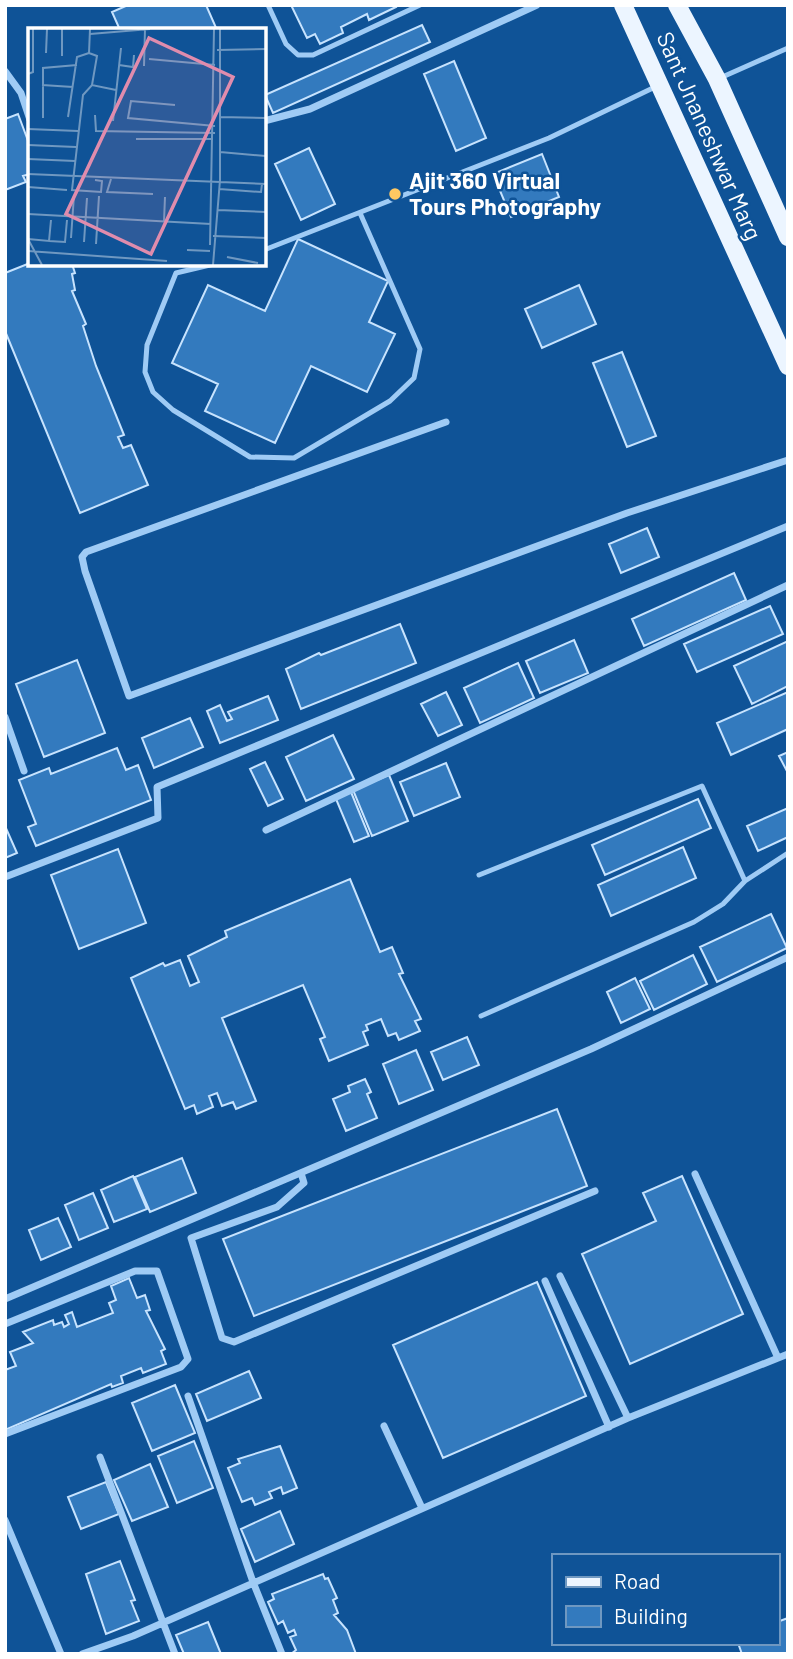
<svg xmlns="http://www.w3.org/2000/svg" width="793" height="1659" font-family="Barlow,sans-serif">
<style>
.building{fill:#337abe;stroke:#c7e3fe;stroke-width:2}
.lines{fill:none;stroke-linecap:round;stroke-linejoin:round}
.lane{stroke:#9fcbf5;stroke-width:5}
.street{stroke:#9fcbf5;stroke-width:7}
.primary{stroke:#ecf5ff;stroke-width:18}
.poi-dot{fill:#ffc862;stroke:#0f5397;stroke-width:2.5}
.labels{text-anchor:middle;stroke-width:5;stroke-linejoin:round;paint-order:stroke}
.street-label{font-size:23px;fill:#fff;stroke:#0f5397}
.poi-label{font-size:23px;font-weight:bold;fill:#fff;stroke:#0f5397;text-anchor:start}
.inset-road{fill:none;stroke:#6f98c1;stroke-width:2}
.view{fill:#e08cad;fill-opacity:0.15;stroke:#e08cad;stroke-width:3.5}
.inset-edge{fill:none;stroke:#fff;stroke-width:3.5}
</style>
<rect width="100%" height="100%" fill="#0f5397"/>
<!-- building -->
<path class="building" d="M128,5H206L217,30H120L112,12Z
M291,5H395L396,7L369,20L367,14L341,27L343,33L320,44L315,34L307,38Z
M422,25L430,42L273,113L265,95Z
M454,61L486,138L456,151L424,74Z
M18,114L30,146V174L23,176L26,182L5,190V119Z
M309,148L335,204L301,220L275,164Z
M542,154L559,197L511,217L493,174Z
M298,239L388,281L369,322L395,334L367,392L311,366L275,443L205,411L218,384L172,363L208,285L265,311Z
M30,263L72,264L75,273L72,274L75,290L72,291L86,324L83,326L96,366L124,435L118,437L123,448L131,445L148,485L80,513L5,331V273Z
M579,285L596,324L542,348L525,309Z
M622,352L656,436L627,447L593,363Z
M647,528L659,557L621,573L609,544Z
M734,573L746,600L644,646L632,619Z
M770,606L783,634L697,672L684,644Z
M400,624L416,663L301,709L286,669L319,653L321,655Z
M574,640L588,673L540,693L526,661Z
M788,641V686L752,704L734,666Z
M77,660L105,733L44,757L16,684Z
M518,663L534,698L480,723L464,688Z
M446,692L462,725L438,736L421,704Z
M788,692V729L731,755L717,723Z
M268,696L278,720L220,743L207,711L220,705L227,721L232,719L228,712Z
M190,718L203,747L154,768L142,738Z
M333,735L354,779L306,801L286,757Z
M117,748L126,770L138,765L151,800L36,846L28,827L36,824L19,780L49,768L51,774Z
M788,752V773L779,756Z
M265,762L283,799L268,806L250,769Z
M446,763L460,797L414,816L400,782Z
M389,775L408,821L372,836L353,790Z
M351,792L369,836L354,842L336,799Z
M698,799L711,828L605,875L592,845Z
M788,808V837L758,851L747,826Z
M5,826L17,853L5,858Z
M683,847L696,878L611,916L598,885Z
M118,849L146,923L79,949L51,875Z
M350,879L380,952L392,947L403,973L399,974L421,1019L415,1021L420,1031L399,1040L396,1033L388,1036L381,1019L366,1025L368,1030L363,1032L368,1045L329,1061L320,1039L325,1037L303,985L222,1018L256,1101L236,1109L233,1102L222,1106L217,1093L209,1096L213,1107L197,1114L194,1105L185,1109L131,978L163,963L165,966L180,960L190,986L199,982L188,956L227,937L225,931Z
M771,914L787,948L717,982L700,947Z
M693,955L707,984L654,1010L640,981Z
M635,978L650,1009L621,1023L607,992Z
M467,1037L479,1065L443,1080L431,1052Z
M416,1050L433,1090L399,1104L383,1064Z
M365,1079L371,1092L367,1094L377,1118L346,1131L333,1099L350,1092L348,1086Z
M557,1109L587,1186L254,1316L223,1239Z
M182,1158L196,1193L150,1212L135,1177Z
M133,1176L147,1209L114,1222L101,1190Z
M682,1176L743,1314L630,1364L582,1254L656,1221L643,1193Z
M93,1193L108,1228L79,1240L65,1205Z
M58,1218L71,1247L41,1260L29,1230Z
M129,1278L137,1298L145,1295L150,1310L146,1311L165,1349L161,1351L166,1364L143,1373L141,1368L121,1376L123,1383L112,1387L111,1384L5,1430V1370L16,1366L10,1352L33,1343L23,1332L53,1320L54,1325L62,1322L64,1327L69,1324L65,1315L72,1312L77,1327L113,1313L109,1303L116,1300L111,1286Z
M537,1282L586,1396L443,1458L393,1345Z
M249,1371L261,1398L207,1421L196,1394Z
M175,1385L195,1433L152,1451L132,1403Z
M194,1441L213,1488L177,1503L158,1456Z
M280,1446L297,1488L283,1494L281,1487L269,1492L272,1498L255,1505L252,1498L242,1502L228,1468L240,1463L238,1459Z
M150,1464L168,1507L132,1521L114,1480Z
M106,1482L119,1514L81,1529L68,1497Z
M280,1511L294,1544L255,1562L241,1529Z
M120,1561L135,1600L131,1601L139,1621L106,1634L86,1574Z
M323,1574L325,1579L328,1578L337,1598L333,1600L338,1613L334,1615L347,1630L356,1654H291L296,1650L290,1637L296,1635L294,1630L288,1633L283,1621L278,1624L268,1602L274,1599L272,1594Z
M788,1618V1654H742L738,1643H777V1622Z
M208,1622L221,1654H184L176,1635Z"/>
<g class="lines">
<!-- lane -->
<path class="lane" d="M268,5L286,44L298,55H313L420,5
M720,78L788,48
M264,250L549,138L655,87
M214,264L176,273L147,345L145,372L153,392L173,410L250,457L294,458L390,401L414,378L420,349L360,213
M479,875L702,786L745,881
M481,1016L694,922L723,904L745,881L788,853"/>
<!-- street -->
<path class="street" d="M5,71L21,93L30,120
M264,121L310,109L537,5
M446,422L86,552L82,557L85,571L129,696L627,513L788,460
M5,717L24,771
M266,830L788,585
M5,877L158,818L157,787L788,526
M301,1173L304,1183L277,1207L191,1238L222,1338L234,1342L595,1191
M695,1174L778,1358
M560,1276L628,1418
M545,1281L609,1427
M5,1299L591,1049L788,957
M5,1324L135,1271H157L188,1359L181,1367L5,1434
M188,1396L253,1582L282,1654
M384,1426L422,1508
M100,1457L175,1654
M5,1520L61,1654
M82,1654L133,1636L628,1418L788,1354"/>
<!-- primary -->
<path class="primary" d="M623,5L788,366
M677,5L717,79L788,237"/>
</g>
<!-- markers -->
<circle class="poi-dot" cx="395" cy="194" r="7"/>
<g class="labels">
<!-- street labels -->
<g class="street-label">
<text transform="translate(709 136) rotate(66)" y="8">Sant Jnaneshwar Marg</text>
</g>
<!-- poi labels -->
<g class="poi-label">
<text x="409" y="189">Ajit 360 Virtual<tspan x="409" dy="26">Tours Photography</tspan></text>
</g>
</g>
<!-- overview -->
<g transform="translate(28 28)">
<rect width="238" height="238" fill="#0f5397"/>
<path class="inset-road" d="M62,1L61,25L69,28L64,57M62,6L122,1M189,22L238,21M18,25L19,1M34,28V1M121,31L187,37M91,37L105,39L106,27M116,38L117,1M0,46L5,44V1M14,57L45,59M147,77L103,73L100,90L187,98M67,87L68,103L187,105M40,89L49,29L61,25M192,89L238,90M15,90V40L49,37M85,93L93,20M0,101L50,103M108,111H185M0,117L48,119M192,124L238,128M0,131L47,133M0,146L238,156M83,151L79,164L125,166M67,152L74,153L73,164L44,162L55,67L64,57L88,62M0,159L39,162M191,161L233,164L234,156M190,182L238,184M0,186L183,196M136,193L137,169M185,208L238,210M43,210L46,167M0,211L21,213L23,192M0,211L14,237M21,213L37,214L39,192M56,214L59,170M68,216L71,168M182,217L186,1M159,222L182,223M0,223L139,233M199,229L230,235M185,237L192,152V1"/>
<path class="view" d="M121,10L205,49L123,226L38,186Z"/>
<rect width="238" height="238" class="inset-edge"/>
</g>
<!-- border -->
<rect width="793" height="1659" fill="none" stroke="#ffffff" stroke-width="14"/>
<!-- legend -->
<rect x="552" y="1554" width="228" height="91" fill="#0f5397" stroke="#6f98c1" stroke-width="2"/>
<rect x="566" y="1577" width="35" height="10" fill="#ecf5ff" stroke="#6f98c1" stroke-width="2"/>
<text x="614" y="1589" font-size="21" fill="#ffffff">Road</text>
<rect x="566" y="1606" width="35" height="21" fill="#337abe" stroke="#6f98c1" stroke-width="2"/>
<text x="614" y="1624" font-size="21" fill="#ffffff">Building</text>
</svg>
